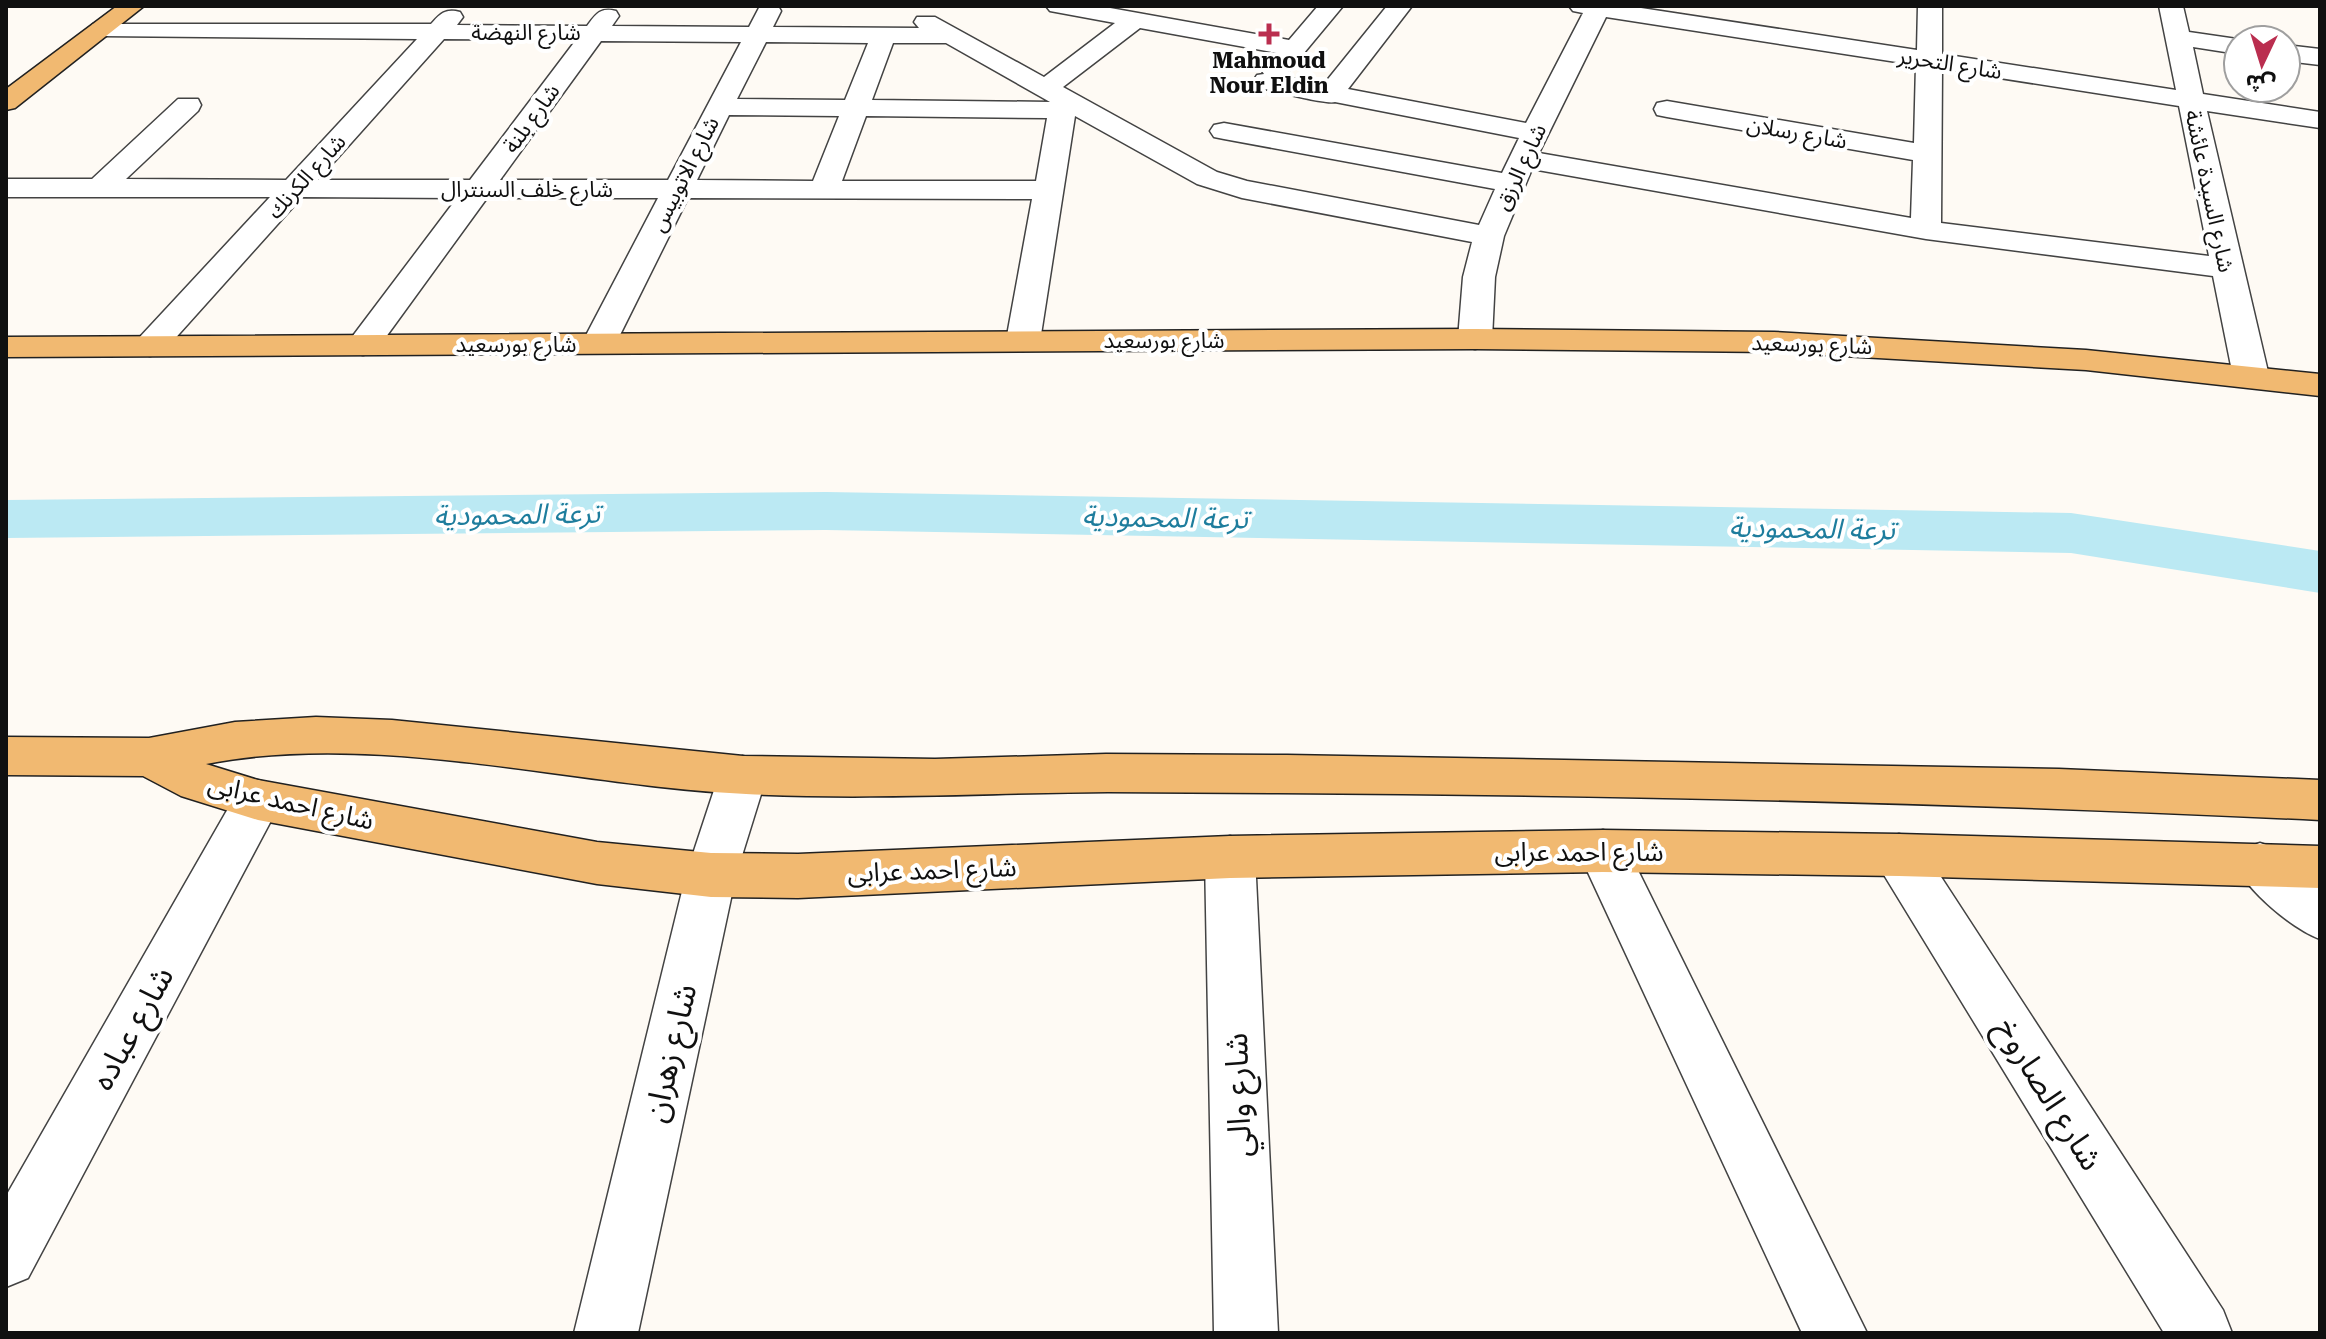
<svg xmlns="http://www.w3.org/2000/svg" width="2326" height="1339" font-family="'Roboto Serif','Noto Sans Arabic',serif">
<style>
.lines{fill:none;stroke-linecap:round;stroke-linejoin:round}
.canal{fill:#bbe9f3;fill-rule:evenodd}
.minor-casing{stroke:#434343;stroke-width:3}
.major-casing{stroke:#212121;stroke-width:3}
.minor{fill:#fff;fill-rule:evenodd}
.major{fill:#f1b971;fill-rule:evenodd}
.poi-dot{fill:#ba2e4f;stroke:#fff;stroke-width:3}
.labels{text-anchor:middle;stroke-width:8;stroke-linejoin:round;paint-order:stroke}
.far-street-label{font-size:22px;fill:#101010;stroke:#fff}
.far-poi-label{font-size:22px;font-weight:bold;fill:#101010;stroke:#fff}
.street-label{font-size:26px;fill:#101010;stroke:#fff}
.water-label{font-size:28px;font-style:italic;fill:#1e7d9d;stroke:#fff}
.near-street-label{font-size:32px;fill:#101010;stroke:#fff}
</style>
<rect width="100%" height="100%" fill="#fefaf4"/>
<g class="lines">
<!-- canal -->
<path class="canal" d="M826,492L2071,513L2320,551V593L2071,553L826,530L6,538V500Z"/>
<!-- minor casing -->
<g class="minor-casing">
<path id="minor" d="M760,6H778L781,11L773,27L919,28L914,22L917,17H935L1044,77L1115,23L1050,11L1046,6H1099L1289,40L1318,6H1343L1284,77L1324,84L1387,6H1412L1348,89L1526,123L1583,13L1573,11L1569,6H1628L1917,50L1918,6H1942V54L2176,90L2159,6H2183L2189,32L2244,40H2238V54L2193,47L2203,94L2320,112V128L2207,111L2269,376L2263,383L2251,387L2239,383L2233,376L2213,276L1926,239L1532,169L1504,236L1495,277L1492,339L1487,346L1475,349L1463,346L1458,339L1463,277L1472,242L1242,198L1197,184L1075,116L1040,341L1035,348L1023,351L1011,348L1006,341L1032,199L688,198L616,343L611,350L599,353L587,350L582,343L658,198H487L375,352L363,355L351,352L346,345L457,198L302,197L162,353L150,356L138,353L133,346L138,339L270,197H6V179H92L178,99H198L201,105L198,111L126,179L286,180L417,39L102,36L93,34L90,29L93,24H431C440,14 445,8 460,12L463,17L457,25L587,26C596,14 600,7 616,11L619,16L612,26L749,27ZM1606,17L1916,65L1914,143L1667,101L1657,103L1654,109L1657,115L1667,117L1913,160L1911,218L1539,153ZM1140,28L1277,53L1262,71L1264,74L1257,75L1253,81L1257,87C1271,90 1326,105 1335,102L1519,138L1502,173L1224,123L1214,125L1210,131L1214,137L1224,139L1495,189L1479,225L1247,181L1217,172L1063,87ZM444,39L576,40L470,180H318ZM601,41L741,42L668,180H500ZM766,42L868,43L845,100L737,99ZM893,43H946L1050,102L872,100ZM1942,69L2179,106L2209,256L1941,223ZM729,115L839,116L813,181L697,180ZM866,116L1047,118L1036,181H842Z
M2286,45L2320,49V65L2286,61Z
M743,756L760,761L767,775L736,875L638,1333H574L686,875L719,775L726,761Z
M258,780L275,786L282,800L28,1278L6,1287V1196L241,786Z
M1603,830L1621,836L1867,1333H1802L1578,851L1585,836Z
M1899,834L1917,840L2223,1310L2232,1333H2164L1881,870L1874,855L1881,840Z
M1230,836L1248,842L1255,857L1278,1333H1214L1205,857L1212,842Z
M2260,843L2278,849L2320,885V939C2291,928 2248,891 2235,864L2242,849Z"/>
</g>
<!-- major casing -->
<g class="major-casing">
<path id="major" d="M117,6H144L15,108L6,110V89Z
M1475,329L1774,332L2086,350L2320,374V396L2086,370L1774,352L1475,349L6,357V337Z
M316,717L392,720L743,756L935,759L1106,754L1287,755L2059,769L2320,780V820C1973,803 1625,795 1278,793C1221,793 1164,792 1108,792C987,793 867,800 746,794C573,786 377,730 206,764L258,780L597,842L711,853L798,854L1230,836L1603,830L1899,834L2320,846V888L1899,876L1603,872L1230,878L798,898L711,897L597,884L258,820L181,796L143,776L6,775V737L149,738L235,722Z"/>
</g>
<!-- minor -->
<use href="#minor" class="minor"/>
<!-- major -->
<use href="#major" class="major"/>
</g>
<!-- markers -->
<path class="poi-dot" d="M1265 22h8v8h8v8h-8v8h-8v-8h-8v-8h8z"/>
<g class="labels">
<!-- far-street labels -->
<g class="far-street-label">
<text x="526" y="40">شارع النهضة</text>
<text transform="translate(1950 63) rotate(9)" y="8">شارع التحرير</text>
<text transform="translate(531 118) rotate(-54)" y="8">شارع بلنة</text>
<text transform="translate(1797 132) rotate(10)" y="8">شارع رسلان</text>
<text transform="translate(1520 167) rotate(-65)" y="8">شارع الرزق</text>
<text transform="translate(684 174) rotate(-63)" y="8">شارع الاتوبيس</text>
<text transform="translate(306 176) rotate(-48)" y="8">شارع الكرنك</text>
<text x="527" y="197">شارع خلف السنترال</text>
<text transform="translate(2210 191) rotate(78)" y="8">شارع السيدة عائشة</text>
<text x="1164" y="348">شارع بورسعيد</text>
<text x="516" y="352">شارع بورسعيد</text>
<text transform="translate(1812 344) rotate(2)" y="8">شارع بورسعيد</text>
</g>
<!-- far-poi labels -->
<g class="far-poi-label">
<text x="1269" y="68">Mahmoud<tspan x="1269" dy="25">Nour Eldin</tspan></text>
</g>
<!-- street labels -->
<g class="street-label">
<text transform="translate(291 802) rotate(13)" y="9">شارع احمد عرابى</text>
<text x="1579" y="861">شارع احمد عرابى</text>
<text transform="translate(932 870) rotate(-2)" y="9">شارع احمد عرابى</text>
</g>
<!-- water labels -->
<g class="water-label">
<text transform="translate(517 514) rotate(-1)" y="10">ترعة المحمودية</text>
<text transform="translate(1165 517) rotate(1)" y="10">ترعة المحمودية</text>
<text transform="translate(1812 528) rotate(1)" y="10">ترعة المحمودية</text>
</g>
<!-- near-street labels -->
<g class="near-street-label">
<text transform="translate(132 1028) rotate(-61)" y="11">شارع عباده</text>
<text transform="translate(670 1053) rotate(-77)" y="11">شارع زهران</text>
<text transform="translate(2049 1094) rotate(58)" y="11">شارع الصاروخ</text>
<text transform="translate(1238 1095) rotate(-92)" y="11">شارع والي</text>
</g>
</g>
<!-- border -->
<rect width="2326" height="1339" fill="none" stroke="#101010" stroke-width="16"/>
<!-- north arrow -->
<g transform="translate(2262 64) rotate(184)"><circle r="38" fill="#ffffff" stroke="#9f9f9f" stroke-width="2"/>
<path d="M0-6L14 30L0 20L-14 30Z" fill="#ba2e4f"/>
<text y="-12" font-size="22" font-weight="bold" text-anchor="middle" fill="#101010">ش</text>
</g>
</svg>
